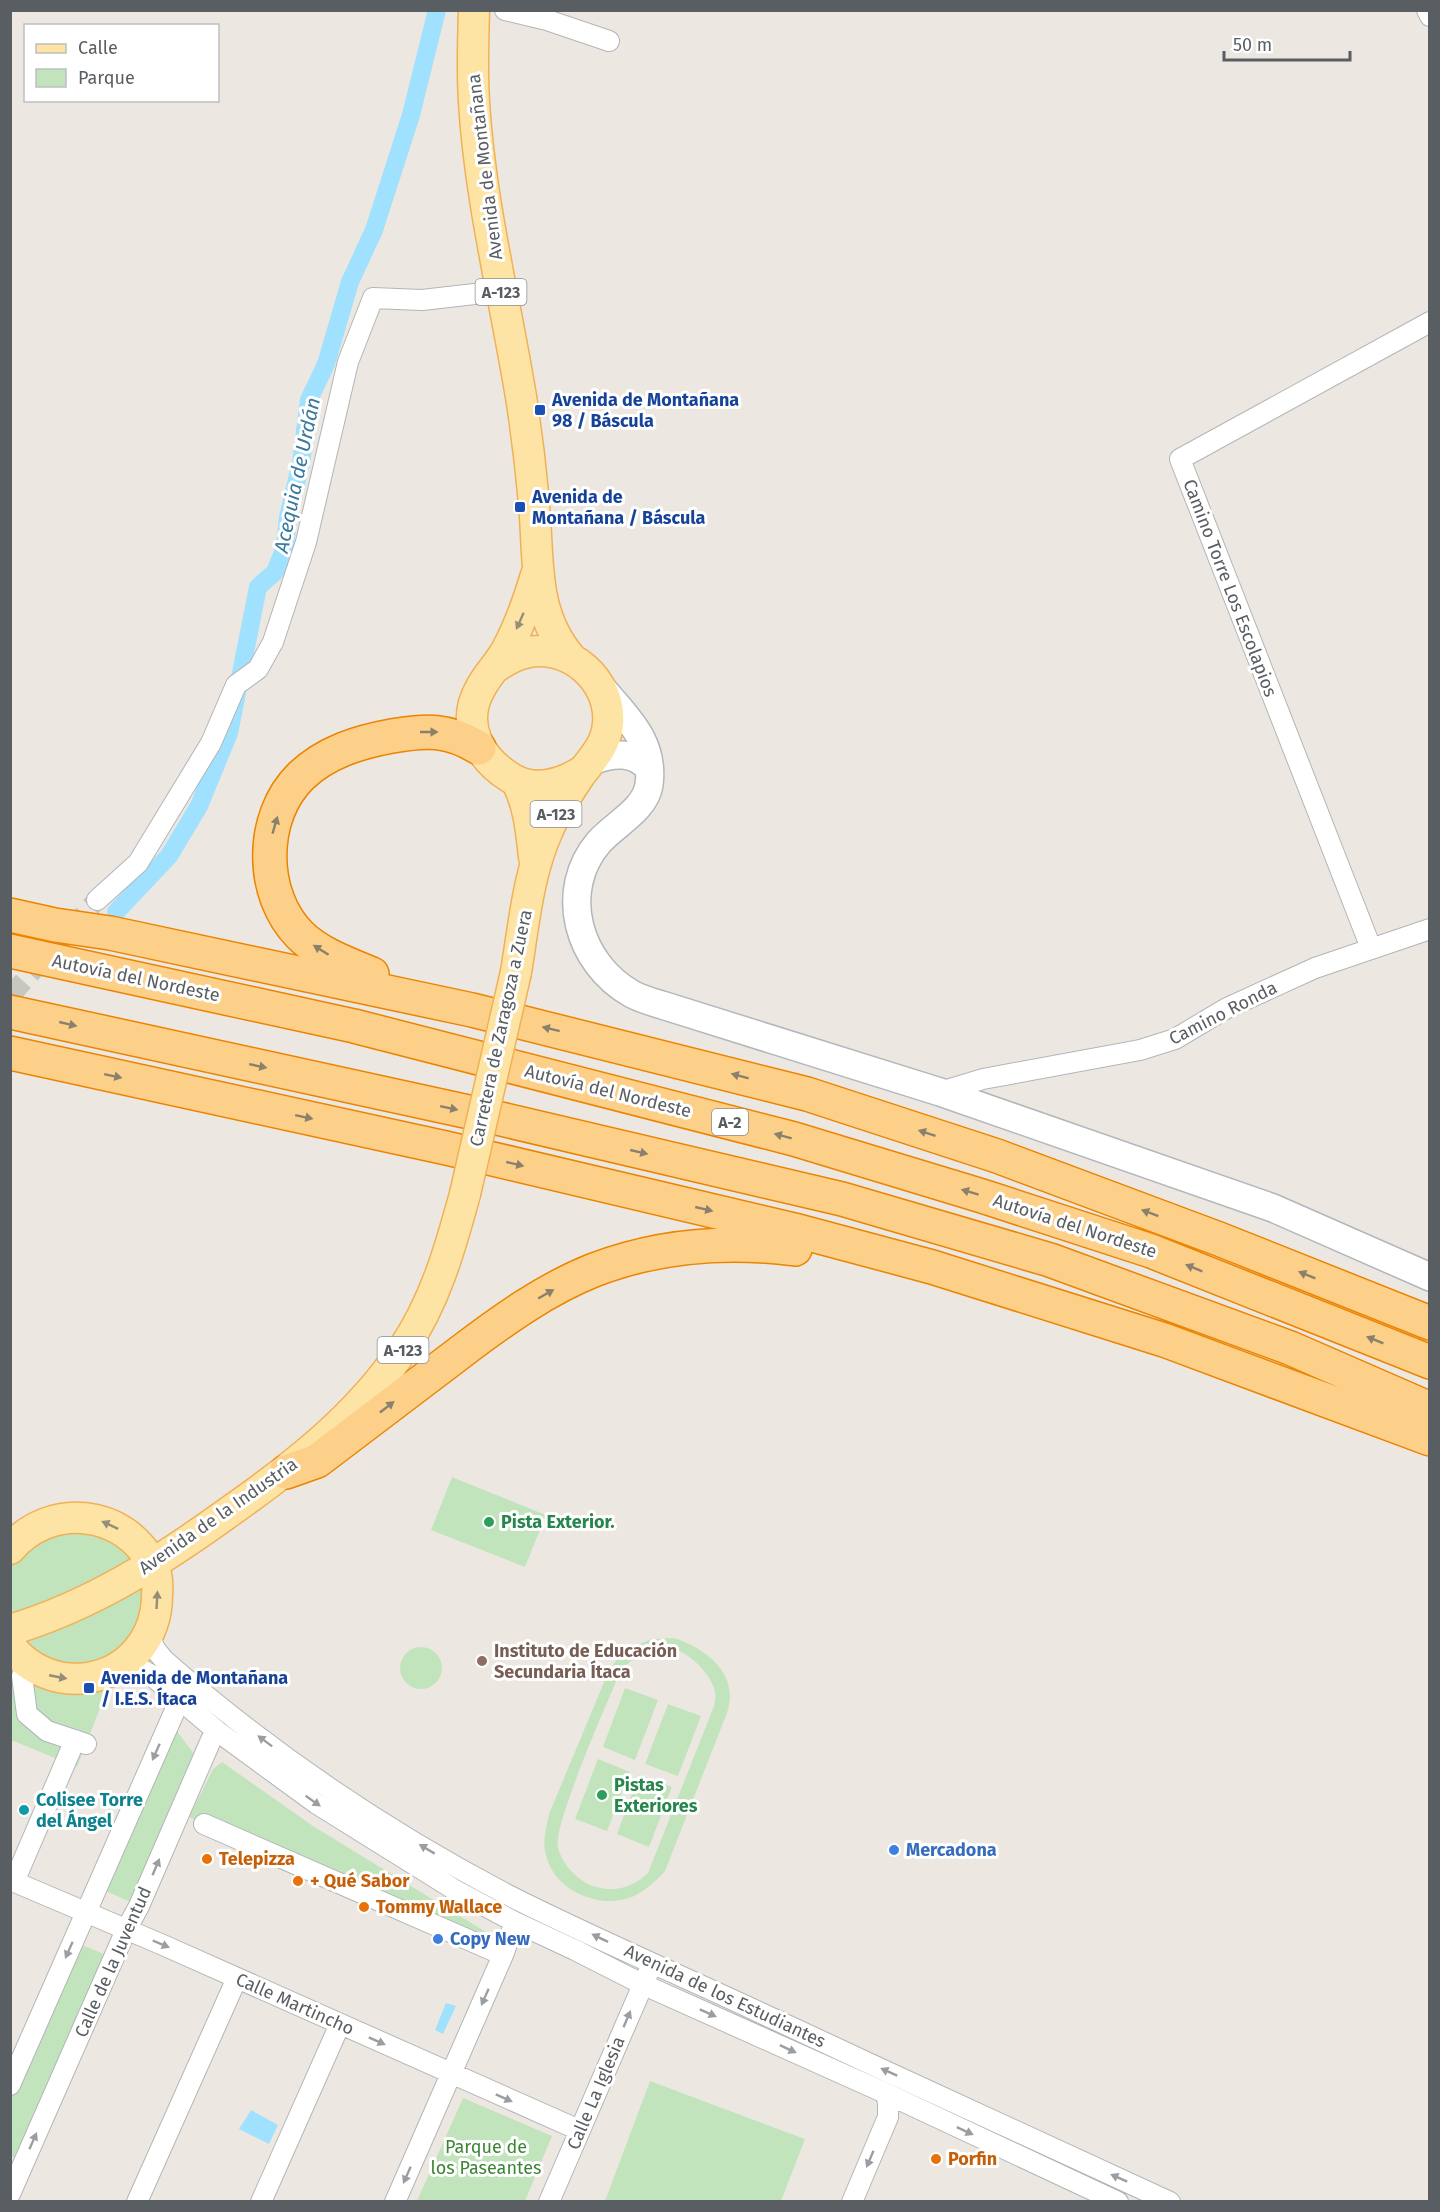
<svg xmlns="http://www.w3.org/2000/svg" width="1440" height="2212" font-family="'Fira Sans',sans-serif">
<style>
.green{fill:#c2e4bd;fill-rule:evenodd}
.water{fill:#9fe1fe}
.lines{fill:none;stroke-linecap:round;stroke-linejoin:round}
.canal{stroke:#9fe1fe;stroke-width:18}
.street-tunnel{stroke:#c7c6c1;stroke-width:20;stroke-dasharray:20 10;stroke-linecap:butt}
.street-casing{stroke:#b2b5b8;stroke-width:22}
.secondary-casing{stroke:#b2b7bc;stroke-width:30}
.primary-casing{stroke:#f0b156;stroke-width:33}
.highway-casing{stroke:#ec8401;stroke-width:36}
.street{stroke:#fff;stroke-width:20}
.secondary{stroke:#fff;stroke-width:27}
.primary{stroke:#fee4a4;stroke-width:30}
.highway{stroke:#fcd088;stroke-width:33}
.primary-bridge-casing{stroke:#f0b156;stroke-width:33;stroke-linecap:butt}
.primary-bridge{stroke:#fee4a4;stroke-width:30}
.oneway{fill:#938d79}
.oneway2{fill:#8a806d}
.oneway3{fill:#9b9ea1}
.transit-dot{fill:#1a4fb4;stroke:#fff;stroke-width:2}
.leisure-dot{fill:#2e9e5b;stroke:#fff;stroke-width:2}
.education-dot{fill:#8d6e63;stroke:#fff;stroke-width:2}
.culture-dot{fill:#0f9aa8;stroke:#fff;stroke-width:2}
.shop-dot{fill:#3f7fe0;stroke:#fff;stroke-width:2}
.food-dot{fill:#e8710a;stroke:#fff;stroke-width:2}
.labels{text-anchor:middle;stroke-width:6;stroke-linejoin:round;paint-order:stroke}
.shield{fill:#fff;stroke:#8b8e91;stroke-width:1.5}
.shield-label{font-size:16px;font-weight:bold;fill:#595e62}
.street-label{font-size:18px;fill:#595e62;stroke:#fff}
.transit-label{font-size:18px;font-weight:bold;fill:#164399;stroke:#fff;text-anchor:start}
.leisure-label{font-size:18px;font-weight:bold;fill:#27864d;stroke:#fff;text-anchor:start}
.education-label{font-size:18px;font-weight:bold;fill:#785e54;stroke:#fff;text-anchor:start}
.culture-label{font-size:18px;font-weight:bold;fill:#0d838f;stroke:#fff;text-anchor:start}
.shop-label{font-size:18px;font-weight:bold;fill:#366cbe;stroke:#fff;text-anchor:start}
.food-label{font-size:18px;font-weight:bold;fill:#c56008;stroke:#fff;text-anchor:start}
.park-label{font-size:18px;fill:#3c8535;stroke:#fff}
.water-label{font-size:20px;font-style:italic;fill:#38779e;stroke:#fff}
</style>
<rect width="100%" height="100%" fill="#ece8e1"/>
<!-- green -->
<path class="green" d="M452,1477L546,1515L525,1567L431,1530Z
M90,1525L135,1558L74,1591L11,1616V1561L24,1543Z
M144,1584L146,1612L119,1657L64,1670L18,1642Z
M674,1638C707,1649 740,1674 727,1713L665,1871C656,1881 645,1891 632,1897C600,1910 554,1891 546,1855C542,1841 546,1828 549,1814L607,1675L620,1654L631,1647L652,1639ZM658,1649C663,1649 668,1648 673,1649C689,1652 712,1675 715,1692C716,1696 715,1701 714,1706L648,1873C631,1888 615,1893 593,1886C578,1881 561,1863 558,1847C553,1824 609,1699 621,1670C631,1659 643,1653 658,1649Z
M400 1668a21 21 0 1 1 42 0a21 21 0 1 1-42 0Z
M10,1670C44,1689 69,1699 108,1688L77,1767L11,1740Z
M625,1688L658,1700L635,1760L603,1747Z
M668,1704L701,1716L678,1776L645,1764Z
M170,1722L201,1763L139,1906L97,1887Z
M598,1759L630,1772L607,1831L575,1819Z
M222,1762L313,1826L486,1932L483,1946L189,1817L213,1769Z
M639,1775L672,1787L649,1847L617,1834Z
M77,1943L109,1956L21,2160L11,2156V2096Z
M650,2081L805,2139L781,2201H605Z
M463,2098L552,2136L525,2201H417Z"/>
<!-- water -->
<path class="water" d="M446,2003L456,2006L443,2034L435,2030Z
M251,2110L278,2125L269,2144L239,2129Z"/>
<g class="lines">
<!-- canal -->
<path class="canal" d="M116,912L169,856L199,806L229,733L258,587L275,572L285,547L288,517L301,463L309,400L326,364L350,282L374,230L411,115L437,10"/>
<!-- street-tunnel -->
<path class="street-tunnel" d="M10,996L97,900"/>
<!-- street casing -->
<g class="street-casing">
<path id="street" d="M505,10L547,20L609,41
M1427,10L1430,16
M97,900L138,863L211,743L236,685L258,669L273,642L306,542L348,362L373,298L422,300L501,291
M1371,948L1180,459L1430,322
M940,1092L983,1079L1140,1050L1175,1039L1227,1008L1315,968L1430,929
M149,1635L155,1649L164,1660C268,1751 384,1830 506,1894C585,1934 666,1969 746,2006C887,2072 1028,2137 1170,2202
M124,1663L139,1668L151,1675L217,1731L317,1804L455,1890L515,1922L575,1950L642,1984L883,2092L1118,2202
M22,1676L27,1714L47,1731L86,1744
M204,1824L503,1955
M10,1880L163,1945L579,2130
M14,1882L75,1740
M10,2085L180,1699
M10,2194L126,1930L139,1906L211,1740L217,1731
M137,2202L237,1978
M261,2202L340,2024
M395,2202L503,1955L515,1922
M549,2202L648,1973
M852,2202L888,2117V2100L883,2092"/>
</g>
<!-- secondary casing -->
<g class="secondary-casing">
<path id="secondary" d="M600,686C626,717 655,741 649,785C645,810 615,824 599,842C557,891 578,964 632,994C641,999 652,1002 662,1005L940,1092L1273,1208L1430,1277
M594,760C614,753 635,751 649,769"/>
</g>
<!-- primary casing -->
<g class="primary-casing">
<path id="primary" d="M474,10C473,41 472,71 474,102C480,203 506,303 522,403C527,436 531,469 534,503C539,558 532,613 571,658
M536,575C528,602 519,627 506,651C498,665 487,675 480,689C460,725 480,759 511,778C535,793 563,784 584,770
M496,667C505,661 514,655 525,653C568,642 612,680 608,724C606,746 592,759 580,775C568,793 556,811 548,830C528,874 524,924 516,972
M517,782C529,806 531,830 534,857
M10,1549C49,1502 124,1509 152,1564C157,1573 158,1585 157,1595C157,1637 129,1672 87,1678C57,1682 29,1670 10,1646
M10,1630C91,1606 161,1561 229,1512C293,1467 359,1416 403,1349C435,1302 450,1249 465,1194"/>
</g>
<!-- highway casing -->
<g class="highway-casing">
<path id="highway" d="M10,915L55,925L110,933L472,1010L807,1094L997,1156L1219,1239L1430,1323
M10,951L354,1026L794,1139L982,1196L1151,1251L1430,1362
M372,974C348,964 319,954 300,935C260,895 259,817 301,776C326,752 359,742 392,736C427,730 448,729 479,748
M10,1012L501,1119L842,1199L1050,1260L1290,1348L1430,1409
M10,1053L446,1148L794,1230L932,1267L1164,1340L1430,1439
M286,1472L317,1461C366,1424 414,1387 462,1351C503,1320 546,1289 594,1270C659,1245 726,1240 795,1249"/>
</g>
<!-- street -->
<use href="#street" class="street"/>
<!-- secondary -->
<use href="#secondary" class="secondary"/>
<!-- primary -->
<use href="#primary" class="primary"/>
<!-- highway -->
<use href="#highway" class="highway"/>
<!-- primary-bridge casing -->
<g class="primary-bridge-casing">
<path id="primary-bridge" d="M465,1194L516,972"/>
</g>
<!-- primary-bridge -->
<use href="#primary-bridge" class="primary-bridge"/>
</g>
<!-- one-way arrows -->
<defs><path id="oneway-solid" d="M-6-.8H1V-3.2L6.5 0L1 3.2V.8H-6Z" transform="scale(1.5)"/></defs>
<g class="oneway">
<use href="#oneway-solid" transform="translate(520 621) rotate(114)"/>
<use href="#oneway-solid" transform="translate(110 1525) rotate(-155)"/>
<use href="#oneway-solid" transform="translate(157 1600) rotate(-87)"/>
<use href="#oneway-solid" transform="translate(58 1677) rotate(11)"/>
</g>
<g class="oneway2">
<use href="#oneway-solid" transform="translate(429 732)"/>
<use href="#oneway-solid" transform="translate(275 825) rotate(-74)"/>
<use href="#oneway-solid" transform="translate(321 950) rotate(-148)"/>
<use href="#oneway-solid" transform="translate(68 1024) rotate(13)"/>
<use href="#oneway-solid" transform="translate(551 1029) rotate(-166)"/>
<use href="#oneway-solid" transform="translate(258 1066) rotate(12)"/>
<use href="#oneway-solid" transform="translate(113 1076) rotate(12)"/>
<use href="#oneway-solid" transform="translate(740 1076) rotate(-165)"/>
<use href="#oneway-solid" transform="translate(449 1108) rotate(12)"/>
<use href="#oneway-solid" transform="translate(304 1117) rotate(12)"/>
<use href="#oneway-solid" transform="translate(927 1133) rotate(-162)"/>
<use href="#oneway-solid" transform="translate(783 1136) rotate(-165)"/>
<use href="#oneway-solid" transform="translate(639 1152) rotate(13)"/>
<use href="#oneway-solid" transform="translate(515 1164) rotate(13)"/>
<use href="#oneway-solid" transform="translate(970 1192) rotate(-163)"/>
<use href="#oneway-solid" transform="translate(704 1209) rotate(13)"/>
<use href="#oneway-solid" transform="translate(1150 1213) rotate(-159)"/>
<use href="#oneway-solid" transform="translate(1194 1268) rotate(-158)"/>
<use href="#oneway-solid" transform="translate(1307 1275) rotate(-158)"/>
<use href="#oneway-solid" transform="translate(546 1294) rotate(-30)"/>
<use href="#oneway-solid" transform="translate(1375 1340) rotate(-158)"/>
<use href="#oneway-solid" transform="translate(387 1407) rotate(-38)"/>
</g>
<g class="oneway3">
<use href="#oneway-solid" transform="translate(265 1741) rotate(-143)"/>
<use href="#oneway-solid" transform="translate(156 1752) rotate(114)"/>
<use href="#oneway-solid" transform="translate(313 1801) rotate(35)"/>
<use href="#oneway-solid" transform="translate(427 1849) rotate(-149)"/>
<use href="#oneway-solid" transform="translate(156 1867) rotate(-67)"/>
<use href="#oneway-solid" transform="translate(600 1938) rotate(-154)"/>
<use href="#oneway-solid" transform="translate(161 1944) rotate(23)"/>
<use href="#oneway-solid" transform="translate(69 1950) rotate(114)"/>
<use href="#oneway-solid" transform="translate(485 1997) rotate(114)"/>
<use href="#oneway-solid" transform="translate(708 2013) rotate(24)"/>
<use href="#oneway-solid" transform="translate(627 2019) rotate(-67)"/>
<use href="#oneway-solid" transform="translate(377 2041) rotate(24)"/>
<use href="#oneway-solid" transform="translate(788 2049) rotate(25)"/>
<use href="#oneway-solid" transform="translate(889 2072) rotate(-156)"/>
<use href="#oneway-solid" transform="translate(504 2098) rotate(24)"/>
<use href="#oneway-solid" transform="translate(965 2131) rotate(25)"/>
<use href="#oneway-solid" transform="translate(33 2141) rotate(-66)"/>
<use href="#oneway-solid" transform="translate(870 2159) rotate(113)"/>
<use href="#oneway-solid" transform="translate(407 2175) rotate(114)"/>
<use href="#oneway-solid" transform="translate(1119 2178) rotate(-156)"/>
</g>
<!-- markers -->
<g class="transit-dot">
<rect x="534" y="404" width="12" height="12" rx="3"/>
<rect x="514" y="501" width="12" height="12" rx="3"/>
<rect x="83" y="1682" width="12" height="12" rx="3"/>
</g>
<g class="leisure-dot">
<circle cx="489" cy="1522" r="6"/>
<circle cx="602" cy="1795" r="6"/>
</g>
<circle class="education-dot" cx="482" cy="1661" r="6"/>
<circle class="culture-dot" cx="24" cy="1810" r="6"/>
<g class="shop-dot">
<circle cx="894" cy="1850" r="6"/>
<circle cx="438" cy="1939" r="6"/>
</g>
<g class="food-dot">
<circle cx="207" cy="1859" r="6"/>
<circle cx="298" cy="1881" r="6"/>
<circle cx="364" cy="1907" r="6"/>
<circle cx="936" cy="2159" r="6"/>
</g>
<g class="labels">
<!-- shield labels -->
<g class="shield">
<rect x="475.5" y="279" width="51" height="26" rx="4.5"/>
<rect x="530.5" y="801" width="51" height="26" rx="4.5"/>
<rect x="712" y="1109" width="36" height="26" rx="4.5"/>
<rect x="377.5" y="1337" width="51" height="26" rx="4.5"/>
</g>
<g class="shield-label">
<text x="501" y="298">A-123</text>
<text x="556" y="820">A-123</text>
<text x="730" y="1128">A-2</text>
<text x="403" y="1356">A-123</text>
</g>
<!-- street labels -->
<g class="street-label">
<text transform="translate(485 167) rotate(-97)" y="6">Avenida de Montañana</text>
<text transform="translate(1230 588) rotate(69)" y="6">Camino Torre Los Escolapios</text>
<text transform="translate(136 978) rotate(12)" y="6">Autovía del Nordeste</text>
<text transform="translate(1223 1013) rotate(-27)" y="6">Camino Ronda</text>
<text transform="translate(501 1028) rotate(-78)" y="6">Carretera de Zaragoza a Zuera</text>
<text transform="translate(608 1091) rotate(14)" y="6">Autovía del Nordeste</text>
<text transform="translate(1075 1226) rotate(18)" y="6">Autovía del Nordeste</text>
<text transform="translate(218 1516) rotate(-35)" y="6">Avenida de la Industria</text>
<text transform="translate(113 1962) rotate(-66)" y="6">Calle de la Juventud</text>
<text transform="translate(725 1996) rotate(25)" y="6">Avenida de los Estudiantes</text>
<text transform="translate(295 2004) rotate(24)" y="6">Calle Martincho</text>
<text transform="translate(596 2093) rotate(-67)" y="6">Calle La Iglesia</text>
</g>
<!-- transit labels -->
<g class="transit-label">
<text x="552" y="406">Avenida de Montañana<tspan x="552" dy="21">98 / Báscula</tspan></text>
<text x="532" y="503">Avenida de<tspan x="532" dy="21">Montañana / Báscula</tspan></text>
<text x="101" y="1684">Avenida de Montañana<tspan x="101" dy="21">/ I.E.S. Ítaca</tspan></text>
</g>
<!-- leisure labels -->
<g class="leisure-label">
<text x="501" y="1528">Pista Exterior.</text>
<text x="614" y="1791">Pistas<tspan x="614" dy="21">Exteriores</tspan></text>
</g>
<!-- education labels -->
<g class="education-label">
<text x="494" y="1657">Instituto de Educación<tspan x="494" dy="21">Secundaria Ítaca</tspan></text>
</g>
<!-- culture labels -->
<g class="culture-label">
<text x="36" y="1806">Colisee Torre<tspan x="36" dy="21">del Ángel</tspan></text>
</g>
<!-- shop labels -->
<g class="shop-label">
<text x="906" y="1856">Mercadona</text>
<text x="450" y="1945">Copy New</text>
</g>
<!-- food labels -->
<g class="food-label">
<text x="219" y="1865">Telepizza</text>
<text x="310" y="1887">+ Qué Sabor</text>
<text x="376" y="1913">Tommy Wallace</text>
<text x="948" y="2165">Porfin</text>
</g>
<!-- park labels -->
<g class="park-label">
<text x="486" y="2153">Parque de<tspan x="486" dy="21">los Paseantes</tspan></text>
</g>
<!-- water labels -->
<g class="water-label">
<text transform="translate(297 475) rotate(-78)" y="7">Acequia de Urdán</text>
</g>
</g>
<!-- border -->
<rect width="1440" height="2212" fill="none" stroke="#595e62" stroke-width="24"/>
<!-- legend -->
<rect x="24" y="24" width="195" height="78" fill="#ffffff" stroke="#bdbfc0" stroke-width="1.5"/>
<rect x="36" y="44" width="30" height="9" fill="#fee4a4" stroke="#bdbfc0" stroke-width="1.5"/>
<text x="78" y="54" font-size="18" fill="#595e62">Calle</text>
<rect x="36" y="69" width="30" height="18" fill="#c2e4bd" stroke="#bdbfc0" stroke-width="1.5"/>
<text x="78" y="84" font-size="18" fill="#595e62">Parque</text>
<!-- scale -->
<path d="M1224 51v9h126v-9" fill="none" stroke="#595e62" stroke-width="3"/>
<text x="1233" y="51" font-size="18" fill="#595e62" stroke="#ffffff" stroke-width="4.5" paint-order="stroke">50 m</text>
</svg>
